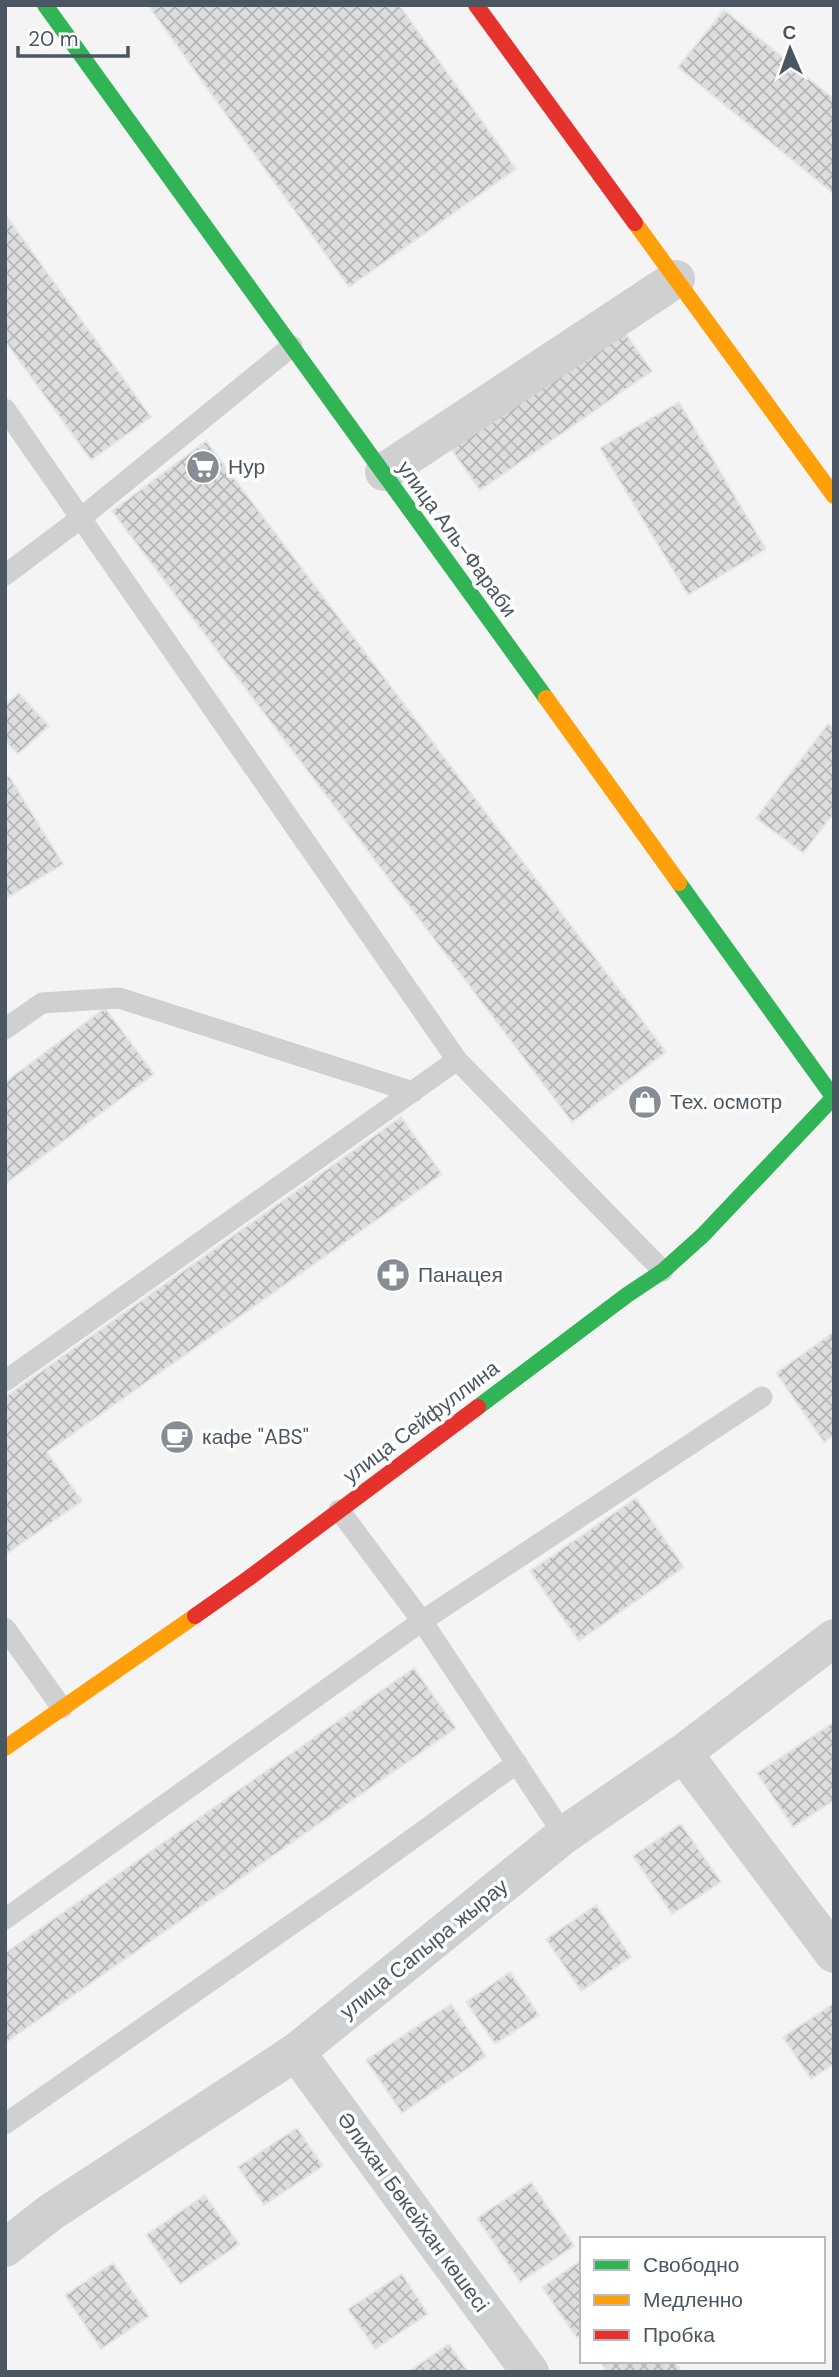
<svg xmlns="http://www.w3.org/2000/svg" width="839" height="2377" font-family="'DM Sans',sans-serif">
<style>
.building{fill:url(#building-cross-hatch);stroke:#e5e6e7;stroke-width:2}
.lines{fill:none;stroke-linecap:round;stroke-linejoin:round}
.lane{stroke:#ced0d2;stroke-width:21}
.street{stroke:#ced0d2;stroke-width:38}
.fast{stroke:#30b455;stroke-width:16}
.slow{stroke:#ff9f0a;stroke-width:16}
.jam{stroke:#e5322d;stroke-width:16}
.labels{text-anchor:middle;stroke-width:7;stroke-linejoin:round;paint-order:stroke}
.poi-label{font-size:21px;fill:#4a5661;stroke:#fff;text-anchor:start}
.street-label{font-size:21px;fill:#4a5661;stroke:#fff}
</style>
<defs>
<pattern id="building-cross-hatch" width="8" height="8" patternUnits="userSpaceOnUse" patternTransform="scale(1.75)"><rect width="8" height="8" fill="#ddddde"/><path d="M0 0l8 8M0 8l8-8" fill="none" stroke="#b5b6b7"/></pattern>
</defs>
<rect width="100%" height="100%" fill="#f4f4f4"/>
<!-- building -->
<path class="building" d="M148,5H399L516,169L349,287Z
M724,10L834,99V194L678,67Z
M5,214L151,417L91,460L5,341Z
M623,330L652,371L480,490L451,449Z
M679,402L766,549L688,595L600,448Z
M206,441L666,1052L572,1122L112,511Z
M19,693L49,726L18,754L5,741V705Z
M828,724L834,728V813L803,853L756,818Z
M9,776L63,864L5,899V778Z
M105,1008L154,1074L5,1184V1082Z
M401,1117L442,1174L47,1452L82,1501L5,1555V1397Z
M834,1332V1435L824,1442L776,1373Z
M636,1498L684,1567L579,1641L530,1571Z
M414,1668L456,1728L5,2043V1953Z
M834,1722V1800L793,1827L757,1773Z
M681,1824L721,1882L672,1914L633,1856Z
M596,1905L631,1957L581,1991L546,1939Z
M510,1972L539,2015L495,2044L466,2002Z
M834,2003V2064L811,2079L783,2037Z
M451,2004L486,2056L402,2113L366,2060Z
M297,2128L323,2166L264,2205L238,2167Z
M531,2182L574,2246L520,2282L477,2218Z
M205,2195L239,2244L180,2284L146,2235Z
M582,2260V2334L577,2338L542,2287Z
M113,2263L149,2316L101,2349L65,2295Z
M402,2274L428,2314L375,2349L348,2309Z
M449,2344L468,2372H408Z
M600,2361H674L680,2369L675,2372H607Z"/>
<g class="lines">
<!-- lane -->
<path class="lane" d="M5,409L457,1060L663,1271
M5,575L81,518L292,346
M5,1029L42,1003L119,998L413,1092
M5,1381L457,1060
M339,1510L422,1621L564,1835
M5,1628L62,1708
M5,1919L422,1621L762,1397
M5,2124L361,1876L517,1763"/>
<!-- street -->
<path class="street" d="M384,472L676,279
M683,1753L834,1954
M296,2052L530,2372
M5,2248L51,2212L296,2052L564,1835L683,1753L834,1638"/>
<!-- fast -->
<path class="fast" d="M45,5L546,698
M679,883L834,1098
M478,1407L627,1295L663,1271L703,1235L834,1097"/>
<!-- slow -->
<path class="slow" d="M635,223L834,496
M546,698L679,883
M5,1748L195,1616"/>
<!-- jam -->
<path class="jam" d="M476,5L635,223
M195,1616L249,1578L478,1407"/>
</g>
<!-- icons -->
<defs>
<g id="supermarket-disc" transform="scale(1.75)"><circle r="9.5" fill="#868d94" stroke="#fff"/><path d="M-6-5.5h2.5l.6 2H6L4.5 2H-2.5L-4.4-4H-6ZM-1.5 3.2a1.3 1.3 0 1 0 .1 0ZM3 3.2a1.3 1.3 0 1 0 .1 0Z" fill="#fff"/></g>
<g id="shop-disc" transform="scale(1.75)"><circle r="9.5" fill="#868d94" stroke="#fff"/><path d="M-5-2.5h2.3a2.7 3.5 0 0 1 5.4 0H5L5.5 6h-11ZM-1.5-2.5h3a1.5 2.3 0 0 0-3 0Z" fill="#fff"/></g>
<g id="pharmacy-disc" transform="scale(1.75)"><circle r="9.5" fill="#868d94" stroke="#fff"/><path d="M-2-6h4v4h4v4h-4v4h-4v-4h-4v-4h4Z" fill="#fff"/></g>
<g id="cafe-disc" transform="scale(1.75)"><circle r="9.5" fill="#868d94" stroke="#fff"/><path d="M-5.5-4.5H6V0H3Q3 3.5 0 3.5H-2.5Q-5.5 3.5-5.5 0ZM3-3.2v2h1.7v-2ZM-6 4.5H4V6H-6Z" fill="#fff"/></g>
</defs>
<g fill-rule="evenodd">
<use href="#supermarket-disc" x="203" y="467"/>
<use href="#shop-disc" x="645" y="1102"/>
<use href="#pharmacy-disc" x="393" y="1275"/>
<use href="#cafe-disc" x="177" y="1437"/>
</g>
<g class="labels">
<!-- poi labels -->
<g class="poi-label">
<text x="228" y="474">Нур</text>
<text x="670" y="1109">Тех. осмотр</text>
<text x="418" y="1282">Панацея</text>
<text x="202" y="1444">кафе "ABS"</text>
</g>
<!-- street labels -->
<g class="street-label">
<text transform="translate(457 539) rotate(54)" y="7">улица Аль-Фараби</text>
<text transform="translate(421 1422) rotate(-37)" y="7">улица Сейфуллина</text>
<text transform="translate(424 1949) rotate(-39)" y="7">улица Сапыра жырау</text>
<text transform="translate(413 2212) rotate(54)" y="7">Әлихан Бөкейхан көшесі</text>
</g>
</g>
<!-- border -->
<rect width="839" height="2377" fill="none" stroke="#4a5661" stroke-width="14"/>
<!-- legend -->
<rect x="580" y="2237" width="245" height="126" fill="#ffffff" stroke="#b7bbc0" stroke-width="2"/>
<rect x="594" y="2260" width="35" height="10" fill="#30b455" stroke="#b7bbc0" stroke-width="2"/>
<text x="643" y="2272" font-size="21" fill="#4a5661">Свободно</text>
<rect x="594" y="2295" width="35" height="10" fill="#ff9f0a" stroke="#b7bbc0" stroke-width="2"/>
<text x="643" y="2307" font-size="21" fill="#4a5661">Медленно</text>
<rect x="594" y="2330" width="35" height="10" fill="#e5322d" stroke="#b7bbc0" stroke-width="2"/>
<text x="643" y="2342" font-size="21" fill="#4a5661">Пробка</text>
<!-- north arrow -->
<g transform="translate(790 49) rotate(358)" stroke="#ffffff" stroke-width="5" paint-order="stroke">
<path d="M0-5L12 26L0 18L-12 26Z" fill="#4a5661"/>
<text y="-10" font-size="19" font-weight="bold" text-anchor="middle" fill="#4a5661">С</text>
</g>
<!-- scale -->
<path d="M18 46v10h110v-10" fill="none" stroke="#4a5661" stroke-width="3.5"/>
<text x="28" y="46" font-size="21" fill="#4a5661" stroke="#ffffff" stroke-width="5" paint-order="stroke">20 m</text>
</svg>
